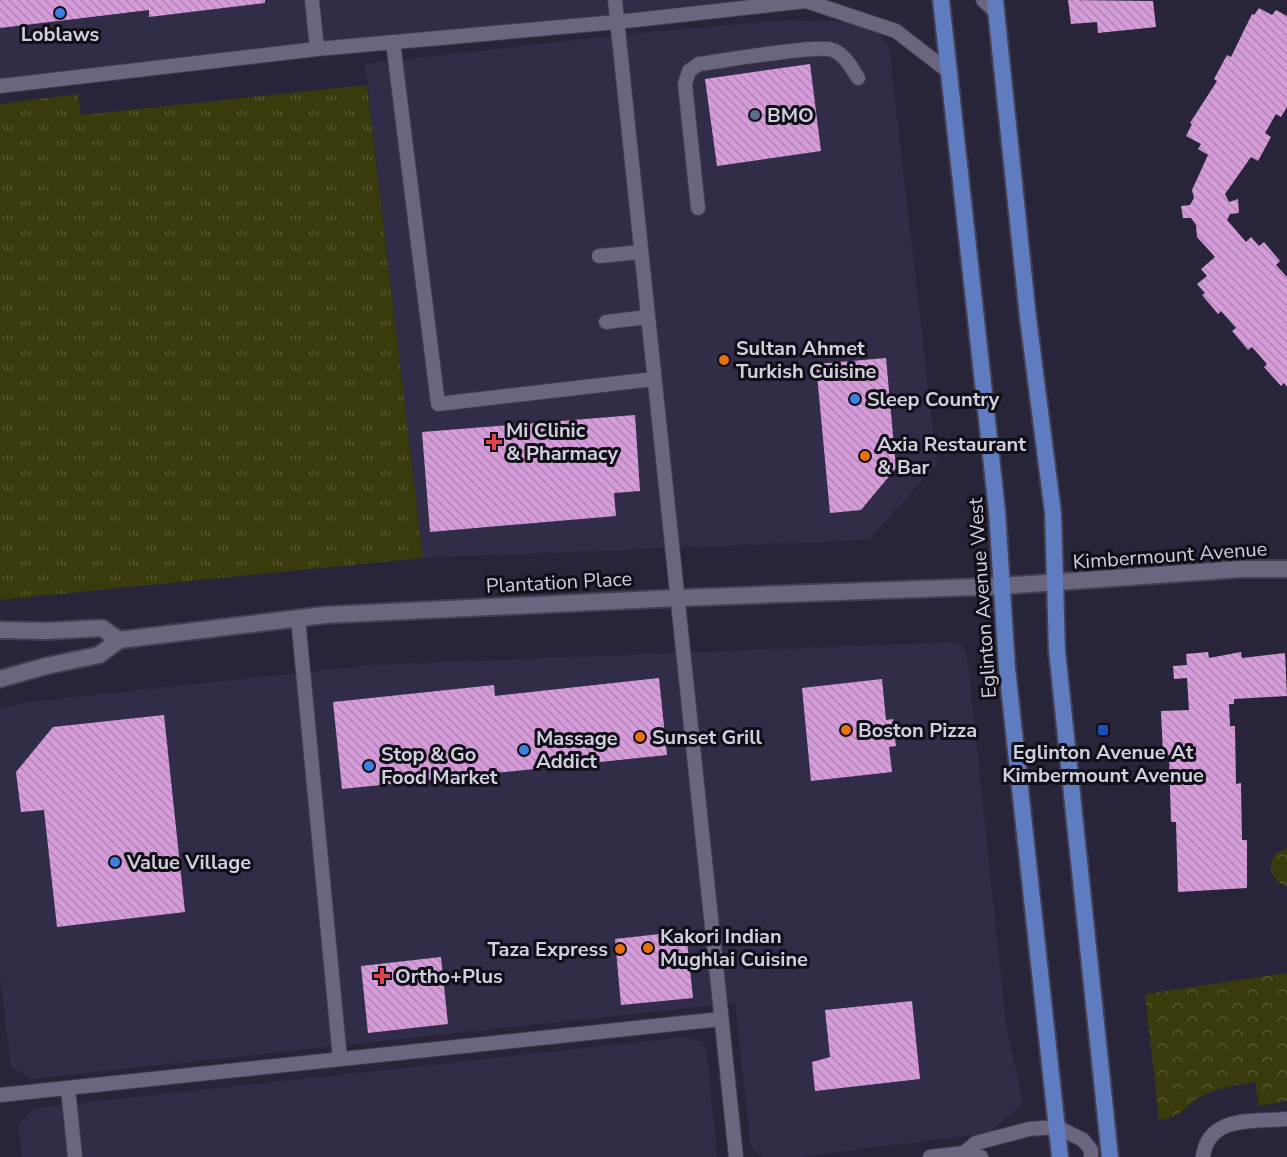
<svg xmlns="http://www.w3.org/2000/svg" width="1287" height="1157" font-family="'Nunito Sans',sans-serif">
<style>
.built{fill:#312c47}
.grass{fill:url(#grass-tufts)}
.forest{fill:url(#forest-crowns)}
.building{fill:url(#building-back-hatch)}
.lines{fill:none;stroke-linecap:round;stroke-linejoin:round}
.service-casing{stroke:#433f51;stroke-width:16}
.tertiary-casing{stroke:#433f51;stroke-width:20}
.primary-casing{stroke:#433f51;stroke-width:20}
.service{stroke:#6a667f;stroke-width:14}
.tertiary{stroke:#6a667f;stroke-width:16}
.primary{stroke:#5f7cc1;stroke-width:16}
.shop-dot{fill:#3f7fe0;stroke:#100f18;stroke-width:2}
.service-dot{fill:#5c6f8a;stroke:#100f18;stroke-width:2}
.food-dot{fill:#e8710a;stroke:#100f18;stroke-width:2}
.health-dot{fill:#e0444e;stroke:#100f18;stroke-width:2}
.transit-dot{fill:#1a4fb4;stroke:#100f18;stroke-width:2}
.labels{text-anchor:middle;stroke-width:6;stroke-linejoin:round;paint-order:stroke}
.poi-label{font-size:20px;font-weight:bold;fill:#d1cfdd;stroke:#100f18;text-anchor:start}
.street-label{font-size:20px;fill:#d1cfdd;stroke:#100f18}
</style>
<defs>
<pattern id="grass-tufts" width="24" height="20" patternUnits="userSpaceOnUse" patternTransform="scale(1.5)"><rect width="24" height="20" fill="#393b0d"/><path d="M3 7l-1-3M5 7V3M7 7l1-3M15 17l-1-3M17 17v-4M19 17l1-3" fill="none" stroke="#555630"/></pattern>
<pattern id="forest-crowns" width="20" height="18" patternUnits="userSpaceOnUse" patternTransform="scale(1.5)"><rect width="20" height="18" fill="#393b0d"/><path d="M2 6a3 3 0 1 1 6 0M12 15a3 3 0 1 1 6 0" fill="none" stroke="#555630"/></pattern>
<pattern id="building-back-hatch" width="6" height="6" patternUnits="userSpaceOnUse" patternTransform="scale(1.5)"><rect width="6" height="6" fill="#d69cda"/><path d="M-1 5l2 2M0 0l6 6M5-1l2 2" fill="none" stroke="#b084b4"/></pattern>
</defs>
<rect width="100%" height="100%" fill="#282439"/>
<!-- built -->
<path class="built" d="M0,0H742L0,82Z
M787,20L847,22L877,29L889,47L937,464L869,540L423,558L365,64L636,33Z
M951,642L961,644L967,654L1006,1023L1023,1103L989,1133L801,1157H763L751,1148L735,1003L31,1079L11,1067L0,978V708L29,702L372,665Z
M687,1037L701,1042L707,1051L717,1157H22L18,1124L35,1108Z"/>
<!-- grass -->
<path class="grass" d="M367,85L423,558L0,600V104L78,94L81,115Z"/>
<!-- forest -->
<path class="forest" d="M1287,848V886H1285C1271,879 1267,868 1275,854Z
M1287,973V1101L1259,1106L1255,1082C1238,1085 1220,1087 1204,1095C1183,1106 1184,1117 1159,1120L1145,994Z"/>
<!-- building -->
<path class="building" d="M0,0H265V3L149,17V10L0,28Z
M1068,0L1153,1L1156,27L1098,33L1097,22L1071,24Z
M1259,8L1272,15L1276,10L1287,16V107L1281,117L1276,114L1265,133L1271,137L1258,161L1251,157L1225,194L1229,202L1238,199L1239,213L1230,214L1227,220L1246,242L1251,237L1259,246L1264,242L1280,261L1276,265L1287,277V387L1284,383L1281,386L1264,367L1267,364L1252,347L1248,350L1232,331L1236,328L1221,311L1218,314L1202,295L1205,293L1197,284L1207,276L1201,269L1215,257L1197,237L1196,225L1191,218H1183L1181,206L1190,205L1194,198L1192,190L1208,155L1198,149L1201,144L1186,136L1192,124L1190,123L1217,81L1214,79L1227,55L1231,57L1252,14L1254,15Z
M810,64L821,151L717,166L705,79Z
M886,358L896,468L861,510L830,513L816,364Z
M635,415L640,491L614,493L616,516L430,532L422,432Z
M1208,652L1209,658L1241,652L1242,658L1285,653L1287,696L1234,699V704H1229L1230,726H1235L1236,784L1241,783L1242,840H1247V888L1178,892L1176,822H1171L1169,755H1163L1161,711L1189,710L1187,678L1174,679L1173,666L1187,665L1186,654Z
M659,678L667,755L342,789L333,702L494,685L495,696Z
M882,679L886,720L893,719L896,746L889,747L892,772L811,781L802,688Z
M164,715L185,912L57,927L44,810L21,812L16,772L53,727Z
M686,931L693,998L621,1005L615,939Z
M441,957L448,1024L368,1033L361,966Z
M912,1001L920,1079L815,1091L812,1062L830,1057L825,1010Z"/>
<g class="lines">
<!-- service casing -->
<g class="service-casing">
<path id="service" d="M312,0L317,49
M615,0L736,1157
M983,0L996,12
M809,2L896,31L949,72
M393,42L438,404L654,379
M0,86L317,49L617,22L815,0
M698,208L685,84L689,71L699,64C723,61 817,44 833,50C845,55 852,68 858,78
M599,256L641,252
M606,322L648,317
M298,618L340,1059
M68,1088L75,1157
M0,1095L721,1019
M964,1153L976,1143L1029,1129L1057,1127L1083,1140L1091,1150V1157
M930,1157L964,1153L981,1157
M1203,1157C1208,1115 1253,1122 1287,1119"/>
</g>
<!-- tertiary casing -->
<g class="tertiary-casing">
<path id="tertiary" d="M0,630L47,631L102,628L119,640
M0,679L46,666L99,655L119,640L325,615L677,598L1002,586L1241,569H1287"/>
</g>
<!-- primary casing -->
<g class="primary-casing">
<path id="primary" d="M941,0L997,511L1007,668L1060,1157
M995,0L1028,318L1053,513L1057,651L1110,1157"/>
</g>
<!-- service -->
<use href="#service" class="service"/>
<!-- tertiary -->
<use href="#tertiary" class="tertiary"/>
<!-- primary -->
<use href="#primary" class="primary"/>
</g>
<!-- markers -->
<g class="shop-dot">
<circle cx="60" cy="13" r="6"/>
<circle cx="855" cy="399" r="6"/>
<circle cx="524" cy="750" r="6"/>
<circle cx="369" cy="766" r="6"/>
<circle cx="115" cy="862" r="6"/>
</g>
<circle class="service-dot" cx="755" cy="115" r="6"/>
<g class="food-dot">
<circle cx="724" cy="360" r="6"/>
<circle cx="865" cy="456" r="6"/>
<circle cx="846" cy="730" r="6"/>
<circle cx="640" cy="737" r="6"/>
<circle cx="648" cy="948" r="6"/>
<circle cx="620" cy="949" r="6"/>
</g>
<g class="health-dot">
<path d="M491 433h6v6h6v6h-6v6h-6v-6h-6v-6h6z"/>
<path d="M379 967h6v6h6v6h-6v6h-6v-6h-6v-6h6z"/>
</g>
<rect class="transit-dot" x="1097" y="724" width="12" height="12" rx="3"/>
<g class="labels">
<!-- poi labels -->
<g class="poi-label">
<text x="60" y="41" text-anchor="middle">Loblaws</text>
<text x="767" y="122">BMO</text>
<text x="736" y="355">Sultan Ahmet<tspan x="736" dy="23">Turkish Cuisine</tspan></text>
<text x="867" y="406">Sleep Country</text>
<text x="506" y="437">Mi Clinic<tspan x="506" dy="23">&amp; Pharmacy</tspan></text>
<text x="877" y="451">Axia Restaurant<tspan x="877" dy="23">&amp; Bar</tspan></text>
<text x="858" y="737">Boston Pizza</text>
<text x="652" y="744">Sunset Grill</text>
<text x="536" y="745">Massage<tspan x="536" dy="23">Addict</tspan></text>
<text x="1103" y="759" text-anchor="middle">Eglinton Avenue At<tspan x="1103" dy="23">Kimbermount Avenue</tspan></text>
<text x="381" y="761">Stop &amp; Go<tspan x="381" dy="23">Food Market</tspan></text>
<text x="127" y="869">Value Village</text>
<text x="660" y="943">Kakori Indian<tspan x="660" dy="23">Mughlai Cuisine</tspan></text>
<text x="608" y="956" text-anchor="end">Taza Express</text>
<text x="395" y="983">Ortho+Plus</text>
</g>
<!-- street labels -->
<g class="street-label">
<text transform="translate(1170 555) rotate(-4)" y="7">Kimbermount Avenue</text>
<text transform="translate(559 582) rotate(-3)" y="7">Plantation Place</text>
<text transform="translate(982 598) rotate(-94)" y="7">Eglinton Avenue West</text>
</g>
</g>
</svg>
